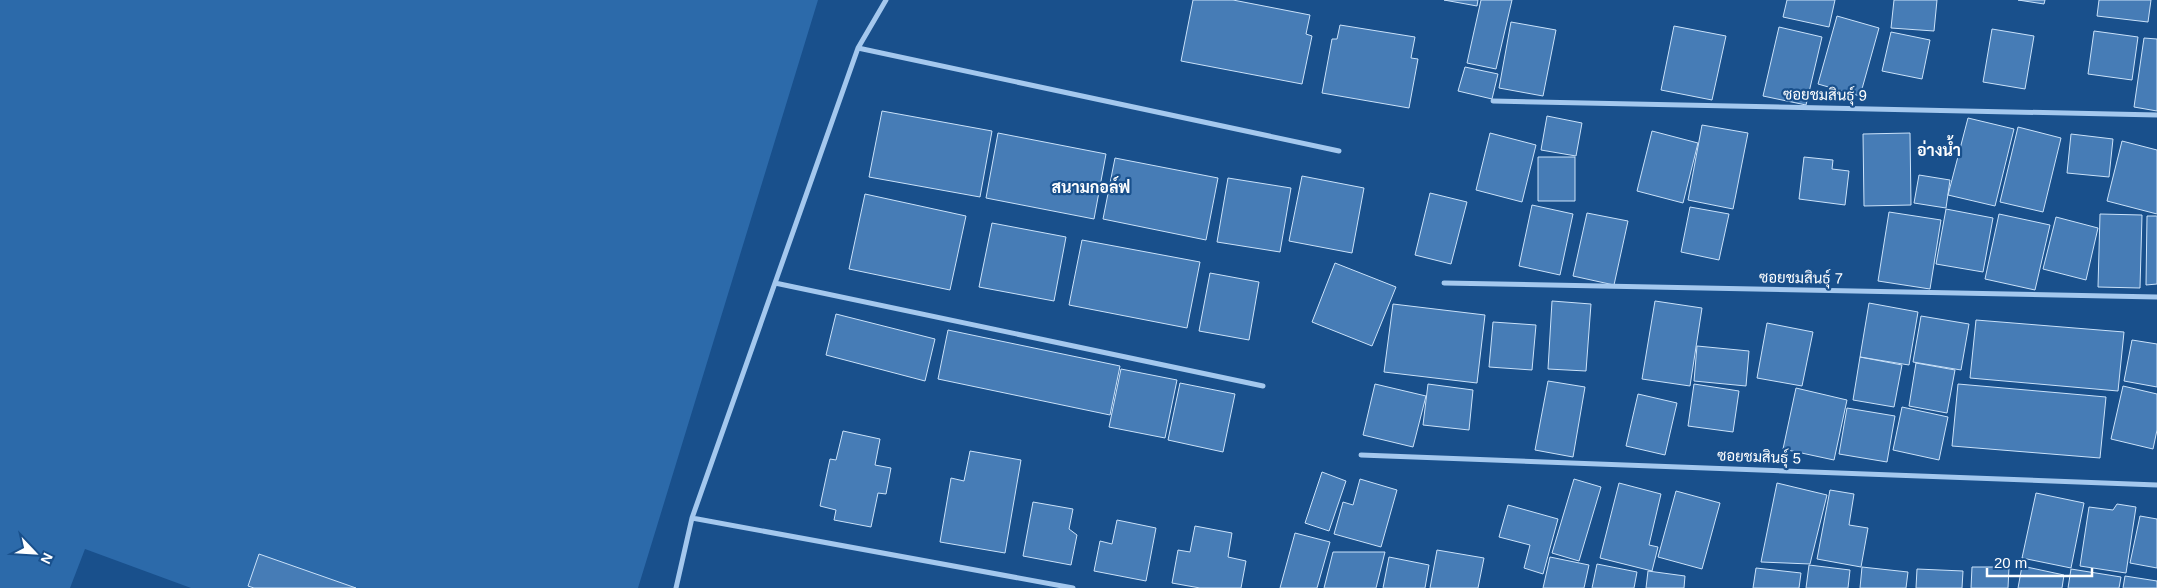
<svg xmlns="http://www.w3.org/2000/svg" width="2157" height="588" font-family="Arial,Sarabun,sans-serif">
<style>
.green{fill:#2c6aaa}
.building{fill:#467cb6;stroke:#cae2fa}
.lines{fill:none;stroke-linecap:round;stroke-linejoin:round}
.street{stroke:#a4c8ee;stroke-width:5}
.labels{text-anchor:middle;stroke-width:4.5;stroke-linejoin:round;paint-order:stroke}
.street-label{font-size:15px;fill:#fff;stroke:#19508c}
.neighbourhood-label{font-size:16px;font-weight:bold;fill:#fff;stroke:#19508c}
</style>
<rect width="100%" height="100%" fill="#19508c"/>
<!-- green -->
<path class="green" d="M0,0H818L638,588H191L85,549L70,588H0Z"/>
<!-- building -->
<path class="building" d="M1193,0H1233L1310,15L1306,34L1312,36L1302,84L1181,61Z
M1444,0H1478L1477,6Z
M1481,0H1512L1496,69L1467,63Z
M1787,0H1835L1829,27L1783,17Z
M1894,0H1937L1934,31L1891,28Z
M2018,0H2045L2044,4Z
M2099,0H2151L2148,22L2097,16Z
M1837,16L1879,28L1860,96L1818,84Z
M1511,22L1556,30L1543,96L1499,88Z
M1340,25L1415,37L1411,58L1418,59L1409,108L1322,93L1332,39H1337Z
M1674,26L1726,36L1712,100L1661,90Z
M1779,27L1822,37L1806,105L1763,96Z
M1992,29L2034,36L2025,89L1983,82Z
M2094,31L2138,37L2132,80L2088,74Z
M1891,32L1930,40L1922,79L1882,71Z
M2144,38L2157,39V111L2134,107Z
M1465,67L1498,74L1492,99L1458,91Z
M882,111L992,131L980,197L869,177Z
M1547,116L1582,123L1576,156L1541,150Z
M1968,118L2014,129L1995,206L1948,195Z
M1702,125L1748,133L1733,209L1688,200Z
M2018,127L2061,138L2043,212L2000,202Z
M1652,131L1698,143L1683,203L1637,191Z
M998,133L1106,154L1094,219L986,198Z
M1490,133L1536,145L1522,202L1476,190Z
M1910,133L1911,205L1864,206L1863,134Z
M2071,134L2113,139L2109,177L2067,173Z
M2122,141L2157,150V214L2107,201Z
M1538,157H1575V201H1538Z
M1804,157L1833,160L1832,169L1849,171L1845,205L1799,199Z
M1115,158L1218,178L1206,240L1103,219Z
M1919,175L1950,180L1946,208L1914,203Z
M1302,176L1364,188L1352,253L1289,241Z
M1228,178L1291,188L1280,252L1217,242Z
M1430,193L1467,202L1451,264L1415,255Z
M865,194L966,216L950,290L849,269Z
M1532,205L1573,214L1560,275L1519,266Z
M1690,207L1729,214L1719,260L1681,252Z
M1946,209L1993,218L1983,272L1936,264Z
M1889,212L1941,220L1930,289L1878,281Z
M1587,213L1628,221L1614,285L1573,276Z
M1999,214L2050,225L2035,290L1985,279Z
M2100,214L2142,215L2140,288L2098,287Z
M2147,216H2157V284L2146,285Z
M2056,217L2098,228L2086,280L2043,269Z
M992,223L1066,237L1054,301L979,287Z
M1082,240L1200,262L1187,328L1069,305Z
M1335,263L1396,287L1372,346L1312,322Z
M1210,273L1259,282L1249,340L1199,331Z
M1552,301L1591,304L1586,371L1548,369Z
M1655,301L1702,308L1690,386L1642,379Z
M1869,303L1918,312L1909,365L1860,357Z
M1393,304L1485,315L1477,383L1384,372Z
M836,314L935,339L925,381L826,355Z
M1921,316L1969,324L1961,370L1913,362Z
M1976,320L2124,332L2118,391L1970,378Z
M1493,322L1536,325L1532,370L1489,367Z
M1767,323L1813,332L1802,386L1757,378Z
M948,330L1120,366L1110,415L938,379Z
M2132,340L2157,344V387L2124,381Z
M1697,346L1749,351L1746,386L1694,381Z
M1860,357L1902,365L1894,407L1853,400Z
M1916,363L1955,370L1947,413L1909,406Z
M1121,369L1177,380L1165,438L1109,427Z
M1548,381L1585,387L1573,457L1535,450Z
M1180,383L1235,394L1223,452L1168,440Z
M1375,384L1426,396L1413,447L1363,435Z
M1428,384L1473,390L1469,430L1423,425Z
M1694,384L1739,391L1733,432L1688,426Z
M1958,384L2106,397L2100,458L1952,446Z
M2123,386L2157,394V430L2153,449L2111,439Z
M1796,388L1847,400L1834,460L1783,449Z
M1638,394L1677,403L1665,455L1626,446Z
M1902,407L1948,417L1939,460L1893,450Z
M1847,408L1895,416L1887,462L1839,454Z
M843,431L880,439L875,465L891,468L886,494L878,493L871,527L834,520L836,510L820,506L830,459L836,460Z
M970,451L1021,460L1005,553L940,542L951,478L964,481Z
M1322,472L1346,481L1329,531L1305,523Z
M1360,479L1397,490L1381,547L1334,534L1343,502L1353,505Z
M1574,479L1601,487L1579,561L1552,553Z
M1619,483L1661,494L1649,545L1658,547L1652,571L1600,558Z
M1777,483L1827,495L1810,564L1761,562Z
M1830,490L1854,494L1849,525L1868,528L1861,567L1817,559Z
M1676,491L1720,503L1702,569L1658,557Z
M2036,493L2084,503L2071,568L2022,558Z
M1033,502L1073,509L1069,529L1077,535L1071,565L1023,556Z
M2117,504L2136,507L2126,573L2080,566L2089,507L2113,510Z
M1508,505L1558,519L1543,574L1524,568L1530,545L1499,537Z
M2140,516L2157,519V568L2130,563Z
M1117,520L1156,528L1146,581L1094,571L1100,541L1112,544Z
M1195,526L1232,533L1228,557L1246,561L1241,588H1200L1172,583L1178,550L1190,552Z
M1295,533L1330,542L1317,588H1280Z
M1437,550L1484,558L1478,588H1430Z
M1333,552H1385L1376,588H1324Z
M259,554L356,588H254L248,586Z
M1389,557L1429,565L1425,588H1383Z
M1550,557L1589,565L1584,588H1543Z
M1597,564L1637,572L1634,588H1592Z
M1809,565L1850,570L1848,588H1806Z
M2022,566L2064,575L2062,588H2018Z
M1862,567L1908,572L1906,588H1860Z
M1972,567H2009L2008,588H1971Z
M1756,568L1801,573L1799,588H1753Z
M1917,569L1963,571L1962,588H1916Z
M2071,569L2121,577L2119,588H2068Z
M1648,571L1685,576L1684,588H1646Z
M2125,576L2157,581V588H2123Z"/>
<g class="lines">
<!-- street -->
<path class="street" d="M858,48L1339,151
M1493,101L2157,115
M775,283L1263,386
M1444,283L2157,297
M1361,455L2157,485
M692,518L1073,588
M676,588L692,518L858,48L886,0"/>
</g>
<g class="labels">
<!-- street labels -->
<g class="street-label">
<text transform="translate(1825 95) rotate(1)" y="5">ซอยชมสินธุ์ 9</text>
<text transform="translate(1801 278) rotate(1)" y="5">ซอยชมสินธุ์ 7</text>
<text transform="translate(1759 457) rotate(2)" y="5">ซอยชมสินธุ์ 5</text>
</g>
<!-- neighbourhood labels -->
<g class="neighbourhood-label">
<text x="1939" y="156">อ่างน้ำ</text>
<text x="1091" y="193">สนามกอล์ฟ</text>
</g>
</g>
<!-- north arrow -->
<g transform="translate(35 553) rotate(115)" stroke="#19508c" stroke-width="4" paint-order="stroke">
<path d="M0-4L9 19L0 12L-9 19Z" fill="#ffffff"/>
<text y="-8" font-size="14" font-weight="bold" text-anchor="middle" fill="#ffffff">N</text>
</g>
<!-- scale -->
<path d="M1987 568v8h105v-8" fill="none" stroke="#ffffff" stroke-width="2.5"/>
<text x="1994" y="568" font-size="15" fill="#ffffff" stroke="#19508c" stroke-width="4" paint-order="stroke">20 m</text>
</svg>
